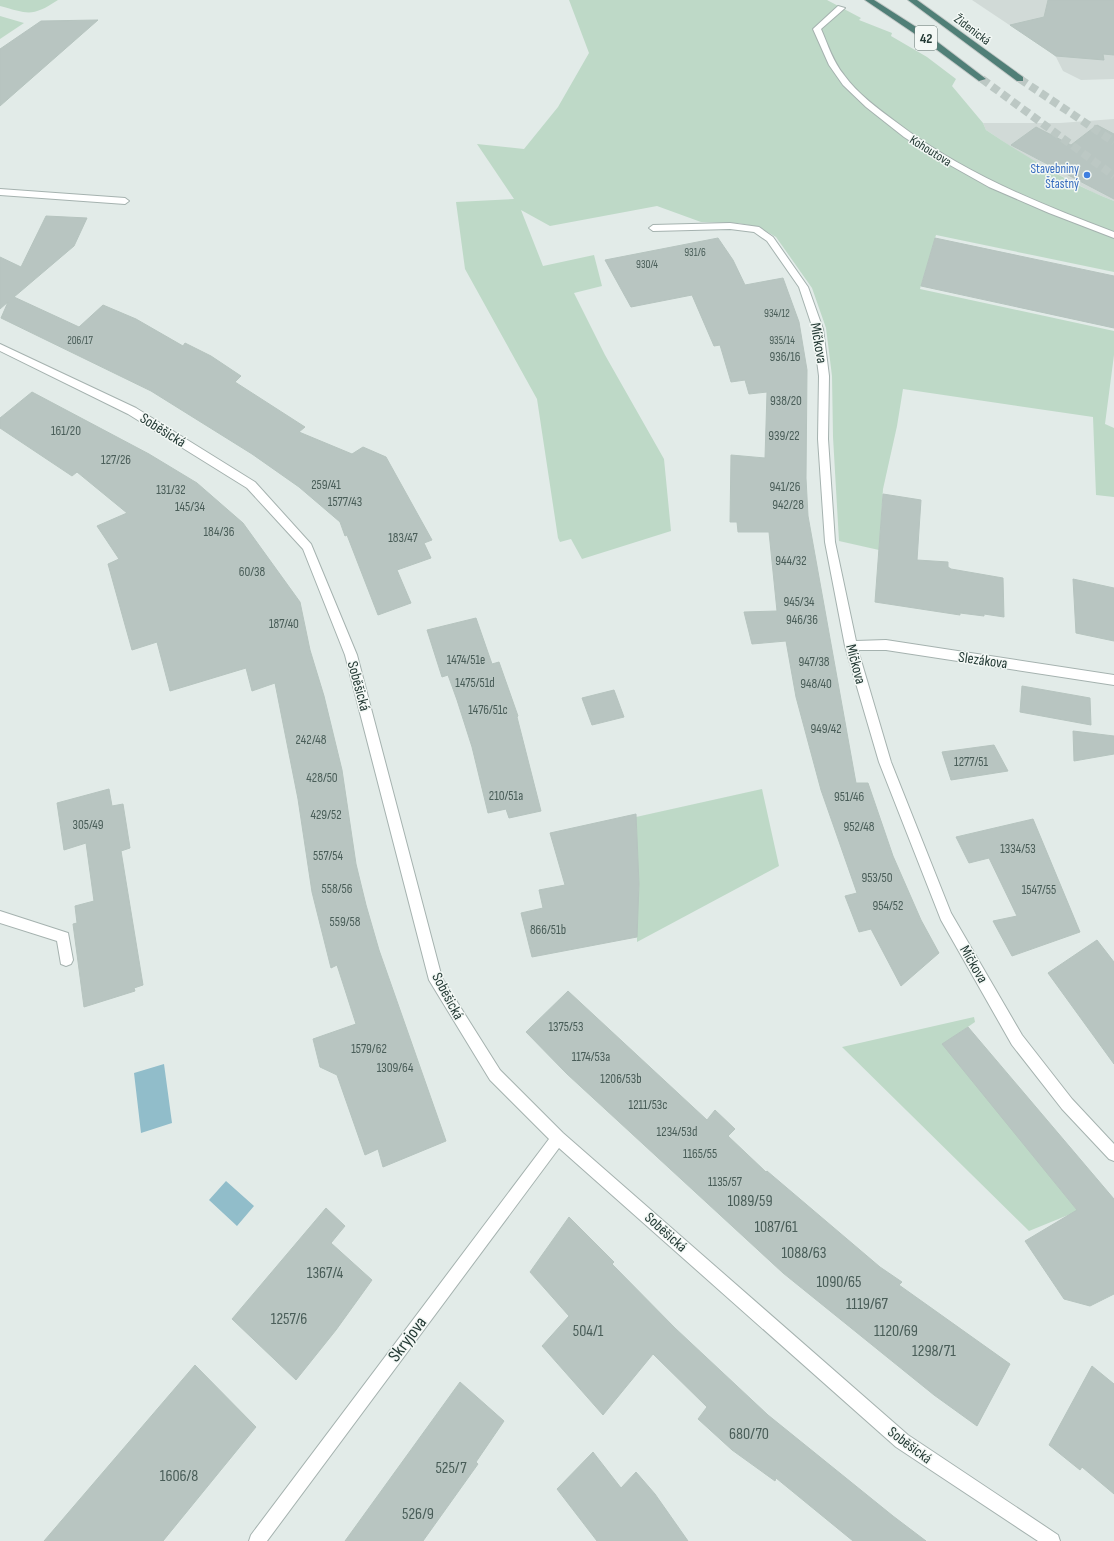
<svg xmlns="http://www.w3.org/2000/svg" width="1114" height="1541" font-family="'Sofia Sans Condensed',sans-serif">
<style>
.built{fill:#d1dad7}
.green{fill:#bed9c7}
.water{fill:#91bdca}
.building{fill:#b8c5c1;stroke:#b6c4bf}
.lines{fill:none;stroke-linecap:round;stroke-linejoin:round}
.trunk-tunnel{stroke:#bcc8c4;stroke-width:8;stroke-dasharray:8 4.5;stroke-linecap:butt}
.service-casing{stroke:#a5b2af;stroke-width:2}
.minor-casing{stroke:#a5b2af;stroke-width:2}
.trunk-casing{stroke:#c2c8c6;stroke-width:2}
.service{fill:#fff;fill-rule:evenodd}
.minor{fill:#fff;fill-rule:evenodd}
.trunk{fill:#507f77;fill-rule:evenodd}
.shop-dot{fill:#3f7fe0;stroke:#f3f8f5;stroke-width:1.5}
.labels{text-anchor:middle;stroke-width:3;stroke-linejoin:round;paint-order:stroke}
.far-number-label{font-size:11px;fill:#495d58}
.far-street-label{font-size:13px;fill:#243a35;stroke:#f3f8f5}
.far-shop-label{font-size:13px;fill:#366cbe;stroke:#f3f8f5;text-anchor:end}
.number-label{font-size:13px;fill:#495d58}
.shield{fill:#f3f8f5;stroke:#62736f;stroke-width:1}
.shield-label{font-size:14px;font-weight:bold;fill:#243a35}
.street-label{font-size:15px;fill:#243a35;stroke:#f3f8f5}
.near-number-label{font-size:16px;fill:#495d58}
.near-street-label{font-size:18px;fill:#243a35;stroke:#f3f8f5}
</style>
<rect width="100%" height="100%" fill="#e2ebe8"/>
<!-- built -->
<path class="built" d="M972,0H1114V79L1081,80L1063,71L1056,57L1050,52Z
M1114,119V201L1092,192L1028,158L986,130L983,123H1060Z"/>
<!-- green -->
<path class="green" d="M0,0H58C32,17 29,14 0,6Z
M569,0H827L861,18L859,20L892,33L891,36L927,57L956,79L952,86L983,123L986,130C1027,157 1068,183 1114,201V272L936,235L920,289L1114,331V355L1105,424L1114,428V497L1096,495L1093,417L903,389L897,426L883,489L879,550L839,541L833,437L832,376L826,328L812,288L776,237L759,227L738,223L701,222L657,206L550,226L521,210L543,266L594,255L602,286L574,293L605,355L664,459L671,531L582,559L571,539L560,542L558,538L537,399L465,269L456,202L514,199L477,144L524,149L558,107L589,53Z
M0,16L24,23L0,39Z
M762,789L779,866L637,942V892L639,891L636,817Z
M974,1017L975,1022L943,1044L1078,1211L1029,1231L842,1047Z"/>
<!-- water -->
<path class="water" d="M164,1064L172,1123L141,1133L134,1073Z
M226,1181L254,1206L237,1226L209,1200Z"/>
<!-- building -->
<path class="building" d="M1048,0H1114V55L1103,54L1104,60L1056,56L1010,25L1044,17Z
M98,20L0,106V49L41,21Z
M1097,125L1114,134V199L1011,145L1036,127L1071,145Z
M46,216L87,218L74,246L14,297L79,327L103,305L136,319L183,346L185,343L211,356L241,376L235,382L305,427L299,432L352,454L363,447L386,457L432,540L424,543L431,558L397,570L411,603L378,615L347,535L345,536L340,522L299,487L252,454L151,391L1,318L8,302L0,309V257L21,267Z
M718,238L733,260L745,285L783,278L799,322L807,370L806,478L808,516L856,783H868L893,856L921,920L939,953L901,986L871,929L859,932L845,896L857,893L821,790L796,697L786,641L752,644L744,612L777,611L769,532H738L737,522H730L731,455L765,458L767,392L749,394L745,380L731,382L720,345L714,346L692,295L631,307L605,260Z
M935,238L1114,276V328L921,286Z
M32,392L149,454L197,483L243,523L300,602L310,650L324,696L342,770L356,864L366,905L379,950L446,1141L383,1167L378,1149L365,1155L337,1075L320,1067L313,1039L356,1024L337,965L331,968L312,892L298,799L275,683L252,691L246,668L170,691L157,642L132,650L108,564L119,559L97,526L127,513L77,472L72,476L0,428V418Z
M883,494L921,500L917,560L948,562V567L951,569L1003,578L1004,617L984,614V616L960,613V615L875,602Z
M1073,579L1114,588V641L1076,633Z
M476,618L492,664L499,662L518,716L517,717L541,811L509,818L506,809L488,813L472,747L457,700L448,675L442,677L427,630Z
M1022,686L1090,698L1091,725L1020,712Z
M614,690L624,717L592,725L582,698Z
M1073,731L1114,736V754L1074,761Z
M994,745L1008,771L951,780L942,752Z
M109,789L112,806L123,804L130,848L121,851L143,985L134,988L135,991L84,1007L73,924L77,923L75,906L94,901L86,843L64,850L57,803Z
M636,814L639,884L637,937L532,957L521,913L543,908L539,890L565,885L550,833Z
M1033,819L1080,932L1012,956L993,921L1017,916L989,858L969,863L956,837Z
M1097,940L1114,962V1064L1048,973Z
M568,991L707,1120L715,1110L735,1129L728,1136L766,1172L767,1171L880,1267L902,1282L899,1285L1010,1364L977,1426L934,1395L783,1273L567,1074L526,1032Z
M968,1027L1114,1199V1294L1090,1306L1064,1299L1025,1241L1077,1210L942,1044Z
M326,1208L345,1226L331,1243L372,1280L336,1330L296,1380L232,1319Z
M569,1217L614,1262L612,1264L675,1328L768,1415L893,1516L926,1541H853L776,1478L775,1481L732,1450L698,1419L707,1407L653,1354L603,1415L542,1346L569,1316L530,1272Z
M195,1365L256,1427L163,1541H44Z
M1092,1366L1114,1384V1494L1082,1467L1080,1470L1049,1445Z
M460,1382L504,1421L476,1462L478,1464L423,1541H345Z
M593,1452L621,1488L636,1472L655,1494L688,1541H597L557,1489Z"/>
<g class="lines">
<!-- trunk-tunnel -->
<path class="trunk-tunnel" d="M982,79L1114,176
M1020,79L1114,142"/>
<!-- service casing -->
<g class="service-casing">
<path id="service" d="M838,6L845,8L821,29C828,45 833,62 844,75C858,94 877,108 896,122C961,172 1037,203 1114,232V238L1049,213L989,187L932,155L904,137L866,107L843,85L829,65L813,29Z"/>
</g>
<!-- minor casing -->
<g class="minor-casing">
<path id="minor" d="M0,189L125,198L129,201L125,204L0,195Z
M730,223L759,227L773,237L808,287L823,329L829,376L828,439L835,542L856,641L886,640L1114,675V685L886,650H858L891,762L951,913L1022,1035L1072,1099L1114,1144V1161L1109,1159L1062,1109L1012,1045L941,920L879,762L845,646L825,542L818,439L819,376L813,329L799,287L767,241L754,232L730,229L653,231L649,228L653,225Z
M0,344L136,408L255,482L311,544L357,655L442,978L500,1070L563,1133L908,1435L1058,1535L1060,1541H1038L896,1447L559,1148L267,1541H249L251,1535L549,1139L490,1080L429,980L345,655L303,549L247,488L128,414L0,351Z
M0,911L68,933L73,960L71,964L66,966L61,964L57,941L0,923Z"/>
</g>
<!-- trunk casing -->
<g class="trunk-casing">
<path id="trunk" d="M865,0H874L927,34L986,79L979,81L921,38Z
M908,0H917L1023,77V81H1017Z"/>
</g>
<!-- service -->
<use href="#service" class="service"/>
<!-- minor -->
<use href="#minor" class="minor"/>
<!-- trunk -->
<use href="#trunk" class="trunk"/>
</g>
<!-- markers -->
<circle class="shop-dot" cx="1087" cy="175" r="4"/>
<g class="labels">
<!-- far-number labels -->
<g class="far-number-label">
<text x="695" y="256">931/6</text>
<text x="647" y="268">930/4</text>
<text x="777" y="317">934/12</text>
<text x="80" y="344">206/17</text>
<text x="782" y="344">935/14</text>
</g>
<!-- far-street labels -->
<g class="far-street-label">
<text transform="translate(973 29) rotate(37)" y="5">Židenická</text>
<text transform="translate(931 150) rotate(32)" y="5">Kohoutova</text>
</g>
<!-- far-shop labels -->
<g class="far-shop-label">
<text x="1079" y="173">Stavebniny<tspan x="1079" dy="15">Šťastný</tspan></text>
</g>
<!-- number labels -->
<g class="number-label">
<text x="785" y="361">936/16</text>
<text x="786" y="405">938/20</text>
<text x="66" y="435">161/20</text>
<text x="784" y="440">939/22</text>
<text x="116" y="464">127/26</text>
<text x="326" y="489">259/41</text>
<text x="785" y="491">941/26</text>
<text x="171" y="494">131/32</text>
<text x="345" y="506">1577/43</text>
<text x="788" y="509">942/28</text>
<text x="190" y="511">145/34</text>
<text x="219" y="536">184/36</text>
<text x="403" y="542">183/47</text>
<text x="791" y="565">944/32</text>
<text x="252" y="576">60/38</text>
<text x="799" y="606">945/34</text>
<text x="802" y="624">946/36</text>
<text x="284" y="628">187/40</text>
<text x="466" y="664">1474/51e</text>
<text x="814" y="666">947/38</text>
<text x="475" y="687">1475/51d</text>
<text x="816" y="688">948/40</text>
<text x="488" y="714">1476/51c</text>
<text x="826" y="733">949/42</text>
<text x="311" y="744">242/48</text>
<text x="971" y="766">1277/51</text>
<text x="322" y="782">428/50</text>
<text x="506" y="800">210/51a</text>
<text x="849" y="801">951/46</text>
<text x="326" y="819">429/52</text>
<text x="88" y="829">305/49</text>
<text x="859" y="831">952/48</text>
<text x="1018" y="853">1334/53</text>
<text x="328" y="860">557/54</text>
<text x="877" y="882">953/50</text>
<text x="337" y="893">558/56</text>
<text x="1039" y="894">1547/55</text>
<text x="888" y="910">954/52</text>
<text x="345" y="926">559/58</text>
<text x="548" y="934">866/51b</text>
<text x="566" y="1031">1375/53</text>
<text x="369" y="1053">1579/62</text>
<text x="591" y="1061">1174/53a</text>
<text x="395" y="1072">1309/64</text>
<text x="621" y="1083">1206/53b</text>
<text x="648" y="1109">1211/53c</text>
<text x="677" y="1136">1234/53d</text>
<text x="700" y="1158">1165/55</text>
<text x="725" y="1186">1135/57</text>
</g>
<!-- shield labels -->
<rect class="shield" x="915" y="26" width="22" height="24" rx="3"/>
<g class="shield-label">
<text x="926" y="43">42</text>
</g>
<!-- street labels -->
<g class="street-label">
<text transform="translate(819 343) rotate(80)" y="5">Míčkova</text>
<text transform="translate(163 430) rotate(32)" y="5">Soběšická</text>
<text transform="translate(983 660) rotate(8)" y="5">Slezákova</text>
<text transform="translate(856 664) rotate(75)" y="5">Míčkova</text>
<text transform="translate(359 686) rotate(75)" y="5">Soběšická</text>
<text transform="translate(974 964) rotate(60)" y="5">Míčkova</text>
<text transform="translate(448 996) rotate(62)" y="5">Soběšická</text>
<text transform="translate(666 1232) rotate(42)" y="5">Soběšická</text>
<text transform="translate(910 1445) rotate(37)" y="5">Soběšická</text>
</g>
<!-- near-number labels -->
<g class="near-number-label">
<text x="750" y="1206">1089/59</text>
<text x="776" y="1232">1087/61</text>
<text x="804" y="1258">1088/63</text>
<text x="325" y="1278">1367/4</text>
<text x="839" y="1287">1090/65</text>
<text x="867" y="1309">1119/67</text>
<text x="289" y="1324">1257/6</text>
<text x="588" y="1336">504/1</text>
<text x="896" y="1336">1120/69</text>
<text x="934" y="1356">1298/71</text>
<text x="749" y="1439">680/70</text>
<text x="451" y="1473">525/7</text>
<text x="179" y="1481">1606/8</text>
<text x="418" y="1519">526/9</text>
</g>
<!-- near-street labels -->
<g class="near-street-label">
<text transform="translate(407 1339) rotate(-53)" y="6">Skryjova</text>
</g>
</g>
</svg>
